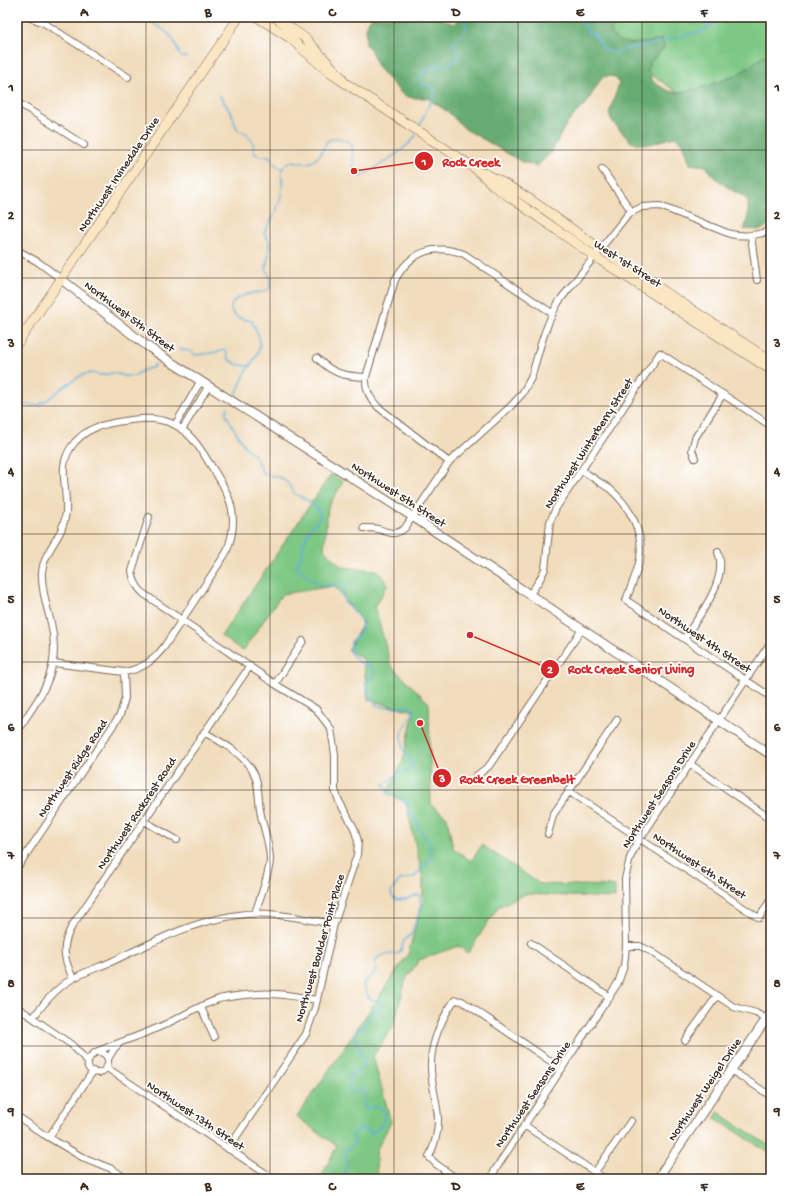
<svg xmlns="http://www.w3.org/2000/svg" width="788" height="1196" font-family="'Gochi Hand',sans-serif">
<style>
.green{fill:#7ec784;stroke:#5c7851}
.forest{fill:#66ac72;stroke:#506b48}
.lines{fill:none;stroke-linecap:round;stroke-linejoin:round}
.stream{stroke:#60b1db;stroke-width:1.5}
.minor-casing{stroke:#7b6855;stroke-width:8}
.tertiary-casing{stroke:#7b6855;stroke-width:10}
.secondary-casing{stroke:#7b6855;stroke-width:10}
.minor{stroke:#fff;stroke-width:6}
.tertiary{stroke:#fff;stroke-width:8}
.secondary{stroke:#fbe6c4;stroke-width:9}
.grid{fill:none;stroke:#3b2a1e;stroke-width:1;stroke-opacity:0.55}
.labels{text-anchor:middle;stroke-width:3.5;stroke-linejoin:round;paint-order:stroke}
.street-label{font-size:12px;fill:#3b2a1e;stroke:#fff}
.leader{fill:none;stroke:#d62828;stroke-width:1.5}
.callout-dot{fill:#d62828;stroke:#fff;stroke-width:1.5}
.mark-label{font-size:12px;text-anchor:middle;font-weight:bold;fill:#fff}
.callout-label{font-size:13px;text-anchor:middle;font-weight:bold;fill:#d62828;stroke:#fff;stroke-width:3.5;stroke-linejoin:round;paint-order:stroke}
.neatline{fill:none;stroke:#3b2a1e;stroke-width:1.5}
.grid-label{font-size:13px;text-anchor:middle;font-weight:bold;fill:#3b2a1e}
</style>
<rect width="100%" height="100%" fill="#fff"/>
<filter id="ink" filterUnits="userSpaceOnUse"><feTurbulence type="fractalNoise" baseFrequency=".025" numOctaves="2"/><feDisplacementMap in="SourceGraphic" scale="8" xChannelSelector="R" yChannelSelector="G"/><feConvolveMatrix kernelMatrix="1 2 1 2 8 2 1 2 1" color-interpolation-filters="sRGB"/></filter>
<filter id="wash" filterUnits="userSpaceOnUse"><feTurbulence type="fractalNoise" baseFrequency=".012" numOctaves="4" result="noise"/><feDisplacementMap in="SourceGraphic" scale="16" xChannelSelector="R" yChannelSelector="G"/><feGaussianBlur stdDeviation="0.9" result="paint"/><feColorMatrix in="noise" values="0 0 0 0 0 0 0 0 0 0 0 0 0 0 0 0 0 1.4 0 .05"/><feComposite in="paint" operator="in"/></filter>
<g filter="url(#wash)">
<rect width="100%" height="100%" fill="#f1dcbc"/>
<!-- green -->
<path class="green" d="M566,17H771V138L763,150Z
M331,474L343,482L328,507L324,549L342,567L377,570L388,584L375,607L391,666L429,703L431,805L447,817L453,848L471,861L482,845L540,884L615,886V898L525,894L498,907L468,953L458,946L419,960L406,979L393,1027L373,1056L391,1122L376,1151L377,1179H320L337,1146L297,1117L408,954L423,901V879L406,803L387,793L403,761L414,711L368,700L363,659L348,650L363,623L334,586L282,594L243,651L221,636Z
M718,1112L771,1147V1154L715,1118Z"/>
<!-- forest -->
<path class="forest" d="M372,17H436L454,24L459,17H628L619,25L611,28C611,50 649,43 661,39L665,47L650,63L648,70L653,81L656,84L669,91L678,93L704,87L734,76L741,72L771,51V115L766,129L765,155L766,170L771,176V223L761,230L744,229L748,219V200C733,190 715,182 706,166L690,164L683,143L675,137L650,144H637L631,142L615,125L611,119L609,113L619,84L617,79L612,76L602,77L586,104L575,114L564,128L551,153L537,166L522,162L476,135L465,129L448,112L427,98H413L404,96L377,67L371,50L366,45V25Z"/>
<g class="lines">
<!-- stream -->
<path class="stream" d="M145,17L169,34L173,39L181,57H187
M576,17L581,20L588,32L595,35L603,48L608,51L619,53L625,49L654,44L689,34L699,33L724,17
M219,95L232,114L236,127L239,131L246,133L253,142L254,153L260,156H269L276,165L282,169
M419,127L433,97L435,89L427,85H422L419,80L422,74L426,70L437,66L446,67L459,58L453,43L464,32L467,27L465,20L466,17
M180,349L190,351L196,355L212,353L226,350L228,359L238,365L251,366
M236,395C239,387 243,379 246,372C252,361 263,352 259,338C258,332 254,327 252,321C247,320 241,319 237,317C234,315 232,313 231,309C230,296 254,292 264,292L270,288V278L266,269L269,252V241L264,233C272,219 280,207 282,190C284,181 278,171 286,164C293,158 300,164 307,163C318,162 323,150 327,141C337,136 343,138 352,144L354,171L360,177C373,169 411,148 416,134
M17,407L22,405H38L46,401L66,385L82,375L93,373L100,375L114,373L125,376H134L142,371L153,367L155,364
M228,407L226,413L228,418L243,444L255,457L263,473C269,476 275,475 281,478C291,483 289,488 295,494C297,496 301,497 303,498C312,502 320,509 320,518L309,530L303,545L301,557L297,563V567L321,587C331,584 334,582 343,589L344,602L359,616L362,625L361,632L351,641L350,653L359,662L370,666L374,671L371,678L366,681C366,699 373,693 376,705C387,710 400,705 411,707L415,711L408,721L403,729L402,737L403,749L413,764L410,770C407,771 405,770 403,771C399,772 387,782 384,785L389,793L408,803L409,812L417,820L419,829L429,841L432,857L414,877L400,880L397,883L391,893C395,907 408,897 418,895L420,896L421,907L411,935L404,940L401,950L399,953L395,954L383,955L377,958L375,963L377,970C373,976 367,978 363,984L369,998L379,1002L380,1009L372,1013L363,1028L357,1030L354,1038L360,1047V1054L365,1056L363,1068L359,1071H357L350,1075V1090L354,1094L362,1088L365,1092L364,1105L367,1108L378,1107L385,1112C384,1125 382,1127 371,1133L363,1129C357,1130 354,1132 352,1138L354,1141V1145L349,1149L345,1150L347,1164L343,1177L345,1179
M17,495V502"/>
</g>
</g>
<g filter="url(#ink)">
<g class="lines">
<!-- minor casing -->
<g class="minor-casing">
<path id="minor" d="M29,17L44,23L128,77
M17,102L84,145
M602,169L632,212
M751,236L757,280
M17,250L38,262L61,279
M317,358C333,374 343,376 366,377
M175,425L200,382
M182,430L208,387
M695,458L692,450L695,438L723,394
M449,462L378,407C369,398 365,389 366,377L395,280C410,252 434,243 464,254L552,313
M582,470C591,477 601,483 610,489C630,506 644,533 640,559C637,573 631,587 626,600L771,697
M149,517L132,571C133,580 136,587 144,594L275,684L316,709L331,729L335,755V790L339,801L354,828L358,841L357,855L334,924L315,1008L306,1034L228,1149
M364,528C369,528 373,528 378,529C389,532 394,537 405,528L449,462L510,407L522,394L531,378C539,351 545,324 560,300L628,214L642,207L660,206L730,234C745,237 757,236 771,230
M530,594L539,581L545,569L550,522L556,508L660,353L771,426
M684,639C698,617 729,580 718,552
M275,684L303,641
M17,731C42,694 62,670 51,623C47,607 41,589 42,572C44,549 64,537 66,512C68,486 55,465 75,442C88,428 99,426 117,422C136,419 152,416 171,423C188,430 199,446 208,461C229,493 242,515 226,553L164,647C153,661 142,669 124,672L53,663
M204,732C221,742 241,752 252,770C259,780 258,796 260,809C262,826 270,842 270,860C269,875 260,898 255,913
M690,764L771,819
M476,776L489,766L582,629
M568,791L759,918L771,899
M144,821L177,840
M548,834L553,815L617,720
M17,868L120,715L125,698L124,672
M531,943L610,997
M626,946H640L652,952L734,1007L756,1013L766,1019
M73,978C63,958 61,946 72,926L250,666
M17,1007L72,1045L88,1062
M201,1007L214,1037
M33,1018C43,1004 58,986 74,978C86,971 100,967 113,961C153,942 193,921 238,915C268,910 304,919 334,924
M685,1040L717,996
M96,1052C111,1051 112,1069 99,1073C83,1072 85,1057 98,1051C117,1043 137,1037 155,1029C177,1020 197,1006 219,999C230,996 244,995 256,994C276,992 297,997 317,1000
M108,1059L114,1049L118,1045
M107,1068L274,1179
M731,1070L771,1096
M17,1116L43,1134L82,1157L112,1169L127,1179
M524,1125L605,1179
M49,1137L93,1071
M595,1172L631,1121
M457,1179L436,1164L429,1157C436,1142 440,1125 437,1109C435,1093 430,1078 431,1063C431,1043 443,1015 455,1000L462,1001L562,1069
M491,1179L495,1170L618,983L624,966L626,946L625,879L630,858L636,845L771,642"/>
</g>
<!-- tertiary casing -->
<g class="tertiary-casing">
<path id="tertiary" d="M61,279L147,346L171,362L413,517L771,755
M657,1179L771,1012"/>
</g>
<!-- secondary casing -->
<g class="secondary-casing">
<path id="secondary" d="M257,17L290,38L330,73L476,169L494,186L594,256L771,370
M275,17L305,38L342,78
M484,173C527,193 562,224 601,249C657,287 714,324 771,361
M17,344L239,17"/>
</g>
<!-- minor -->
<use href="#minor" class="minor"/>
<!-- tertiary -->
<use href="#tertiary" class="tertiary"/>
<!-- secondary -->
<use href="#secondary" class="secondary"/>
</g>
</g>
<!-- grid -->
<path class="grid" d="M146,17V1179M270,17V1179M394,17V1179M518,17V1179M642,17V1179M17,150H771M17,278H771M17,406H771M17,534H771M17,662H771M17,790H771M17,918H771M17,1046H771"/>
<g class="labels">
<!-- street labels -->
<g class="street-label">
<text transform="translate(118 174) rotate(-56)" y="4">Northwest Irvinedale Drive</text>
<text transform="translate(628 263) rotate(33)" y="4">West 1st Street</text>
<text transform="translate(130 316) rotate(37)" y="4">Northwest 5th Street</text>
<text transform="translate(588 443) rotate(-57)" y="4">Northwest Winterberry Street</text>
<text transform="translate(399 494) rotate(33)" y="4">Northwest 5th Street</text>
<text transform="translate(705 639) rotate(34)" y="4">Northwest 4th Street</text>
<text transform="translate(72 768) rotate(-56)" y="4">Northwest Ridge Road</text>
<text transform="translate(658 794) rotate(-57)" y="4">Northwest Seasons Drive</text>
<text transform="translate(136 813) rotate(-56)" y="4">Northwest Rockcrest Road</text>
<text transform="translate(700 865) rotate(34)" y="4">Northwest 6th Street</text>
<text transform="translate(319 948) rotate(-74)" y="4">Northwest Boulder Point Place</text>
<text transform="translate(704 1089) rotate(-56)" y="4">Northwest Weigel Drive</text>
<text transform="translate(532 1094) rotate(-56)" y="4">Northwest Seasons Drive</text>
<text transform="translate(196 1115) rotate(34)" y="4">Northwest 13th Street</text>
</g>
</g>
<!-- callouts -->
<path class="leader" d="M354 171L424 161M470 635L550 669M420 723L442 778"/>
<g class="callout-dot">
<circle cx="354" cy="171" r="4"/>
<circle cx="470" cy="635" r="4"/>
<circle cx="420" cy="723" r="4"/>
<circle cx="424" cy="161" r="10"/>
<circle cx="550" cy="669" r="10"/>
<circle cx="442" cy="778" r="10"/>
</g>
<g class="mark-label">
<text x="424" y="165">1</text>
<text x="550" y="673">2</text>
<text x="442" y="782">3</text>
</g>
<g class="callout-label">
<text x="471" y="166">Rock Creek</text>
<text x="631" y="673">Rock Creek Senior Living</text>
<text x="517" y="783">Rock Creek Greenbelt</text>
</g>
<!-- margin -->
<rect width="788" height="1196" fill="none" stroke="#fff" stroke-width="44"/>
<rect x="22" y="22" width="744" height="1152" class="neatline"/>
<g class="grid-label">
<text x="84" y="16">A</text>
<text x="208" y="16">B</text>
<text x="332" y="16">C</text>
<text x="456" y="16">D</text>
<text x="580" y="16">E</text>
<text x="704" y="16">F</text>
<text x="11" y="91">1</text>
<text x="777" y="91">1</text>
<text x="11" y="219">2</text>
<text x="777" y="219">2</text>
<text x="11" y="347">3</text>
<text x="777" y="347">3</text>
<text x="11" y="475">4</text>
<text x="777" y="475">4</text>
<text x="11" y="603">5</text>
<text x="777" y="603">5</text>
<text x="11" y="731">6</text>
<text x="777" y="731">6</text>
<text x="11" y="859">7</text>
<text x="777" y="859">7</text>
<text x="11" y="987">8</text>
<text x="777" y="987">8</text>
<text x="11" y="1115">9</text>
<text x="777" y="1115">9</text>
<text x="84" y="1190">A</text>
<text x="208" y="1190">B</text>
<text x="332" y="1190">C</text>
<text x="456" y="1190">D</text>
<text x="580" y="1190">E</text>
<text x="704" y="1190">F</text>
</g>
</svg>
